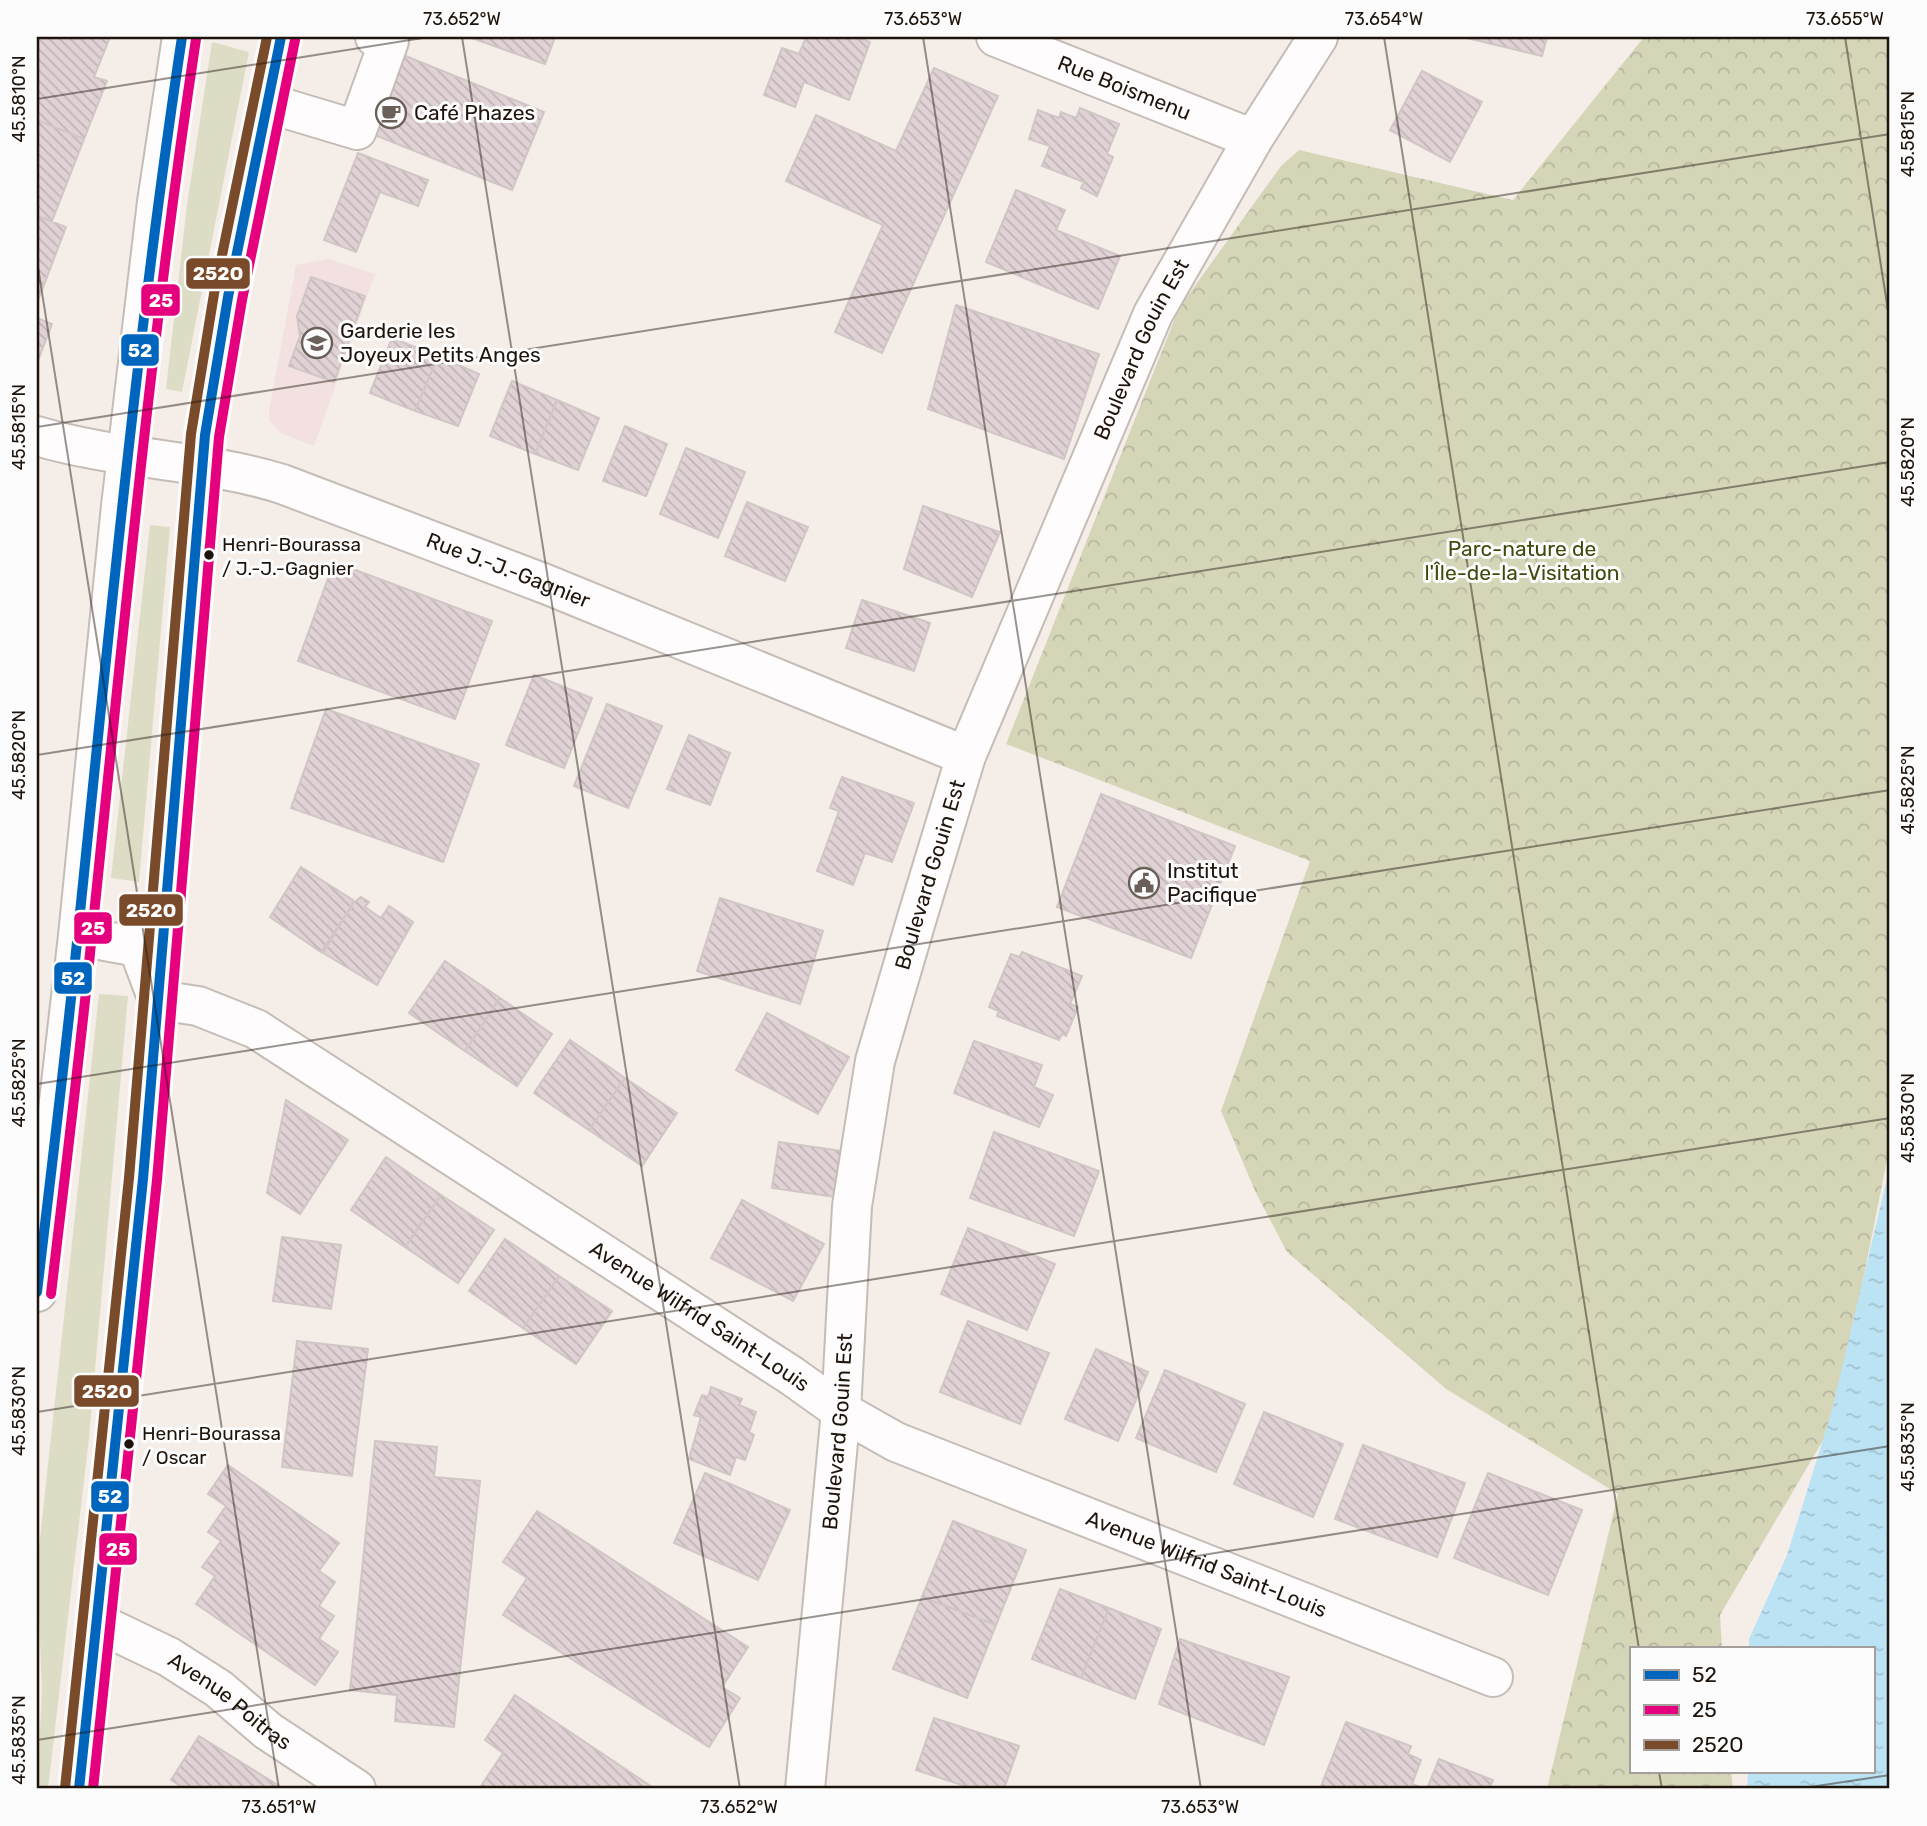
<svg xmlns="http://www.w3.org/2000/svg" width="1927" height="1826" font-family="Rubik,sans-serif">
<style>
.education{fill:#f3e1e1}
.green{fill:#ddddc6}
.forest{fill:url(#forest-crowns)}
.water{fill:url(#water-ripples)}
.building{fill:url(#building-back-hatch);stroke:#d0c6c6;stroke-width:2}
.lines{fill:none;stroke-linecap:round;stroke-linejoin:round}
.minor-casing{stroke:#c5bcb6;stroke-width:42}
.major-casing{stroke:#c5bcb6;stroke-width:42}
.minor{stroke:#fefcfc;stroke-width:38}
.major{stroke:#fefcfc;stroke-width:38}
.bus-1-casing{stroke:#fcfcfc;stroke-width:16}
.bus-2-casing{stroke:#fcfcfc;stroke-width:16}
.bus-3-casing{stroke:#fcfcfc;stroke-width:16}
.bus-1{stroke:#0065bd;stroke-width:10}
.bus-2{stroke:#e5007d;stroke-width:10}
.bus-3{stroke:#7a4b2a;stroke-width:10}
.ticks{fill:none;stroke:#1f140c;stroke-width:2;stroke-opacity:0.45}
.bus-dot{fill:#1f140c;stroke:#fcfcfc;stroke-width:2.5}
.labels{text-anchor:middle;stroke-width:6;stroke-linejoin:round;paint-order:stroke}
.bus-label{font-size:19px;fill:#1f140c;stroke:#fcfcfc;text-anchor:start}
.street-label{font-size:21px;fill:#1f140c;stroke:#fcfcfc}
.poi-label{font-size:21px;fill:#1f140c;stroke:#fcfcfc;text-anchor:start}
.park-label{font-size:21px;fill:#42490d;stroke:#fcfcfc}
.line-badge{stroke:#fcfcfc;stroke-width:2.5}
.badge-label{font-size:19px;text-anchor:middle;font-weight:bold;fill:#fff}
.neatline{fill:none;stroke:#1f140c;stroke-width:2.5}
.ticks-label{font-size:18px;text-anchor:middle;fill:#1f140c}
</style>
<defs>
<pattern id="forest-crowns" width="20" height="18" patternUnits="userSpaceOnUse" patternTransform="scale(1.75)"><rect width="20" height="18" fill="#d5d6b8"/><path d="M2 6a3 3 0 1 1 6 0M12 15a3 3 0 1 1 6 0" fill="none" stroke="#b6b79d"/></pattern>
<pattern id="water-ripples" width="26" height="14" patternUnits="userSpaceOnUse" patternTransform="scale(1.75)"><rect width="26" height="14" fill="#bce3f4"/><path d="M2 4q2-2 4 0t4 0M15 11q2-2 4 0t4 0" fill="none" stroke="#a1c2d0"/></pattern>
<pattern id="building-back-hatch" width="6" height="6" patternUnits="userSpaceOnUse" patternTransform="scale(1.75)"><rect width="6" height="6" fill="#e1d3d5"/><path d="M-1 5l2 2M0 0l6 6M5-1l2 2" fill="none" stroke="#c1b4b6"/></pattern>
</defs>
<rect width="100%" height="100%" fill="#f5ede8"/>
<!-- education -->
<path class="education" d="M329,259L375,274L314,446L281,433L269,420V411L296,265Z"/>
<!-- green -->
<path class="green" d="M212,42L249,52L182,392L166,389L187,205Z
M150,525L170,527L139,882L111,878Z
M99,994L128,996L89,1438L48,1789H37L42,1691L37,1566Z"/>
<!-- forest -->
<path class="forest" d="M1644,37H1890V1145L1835,1420L1720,1615L1722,1649H1631V1772H1731L1733,1789H1547L1618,1494L1446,1389L1287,1252L1256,1193L1221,1111L1310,861L1006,744L1179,308L1281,166L1299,150L1513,200Z"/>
<!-- water -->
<path class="water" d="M1890,1166V1789H1747L1748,1772H1873V1649H1749V1639L1787,1555L1831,1414Z"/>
<!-- building -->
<path class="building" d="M37,37H110L94,77L107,81L84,139L37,120Z
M469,37H555L545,64Z
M806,37H857L870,42L849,100L804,82L795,107L764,95L782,48L799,54Z
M1463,37H1547L1542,56Z
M403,55L544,112L512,190L372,134Z
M934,68L998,96L882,353L835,332L883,225L786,181L816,115L896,151Z
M1422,71L1482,102L1450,162L1390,130Z
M1080,108L1119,124L1107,154L1113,157L1097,196L1081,188L1084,182L1042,166L1050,146L1029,139L1038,110L1059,118L1061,112L1076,118Z
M37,120L84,139L52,221L37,216Z
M358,153L428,180L418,206L380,192L356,252L324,240Z
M1016,190L1065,210L1056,230L1120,256L1098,309L986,262Z
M37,216L66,227L37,303Z
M311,277L365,296L334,382L289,366L300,336L297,316Z
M956,305L1099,354L1064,459L928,409Z
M37,318L52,324L37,363Z
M392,338L438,356L415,411L370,393Z
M438,356L479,374L458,426L415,411Z
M512,381L557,400L535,454L490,436Z
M557,400L599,418L578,470L535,454Z
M625,426L667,444L646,496L603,481Z
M686,448L745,472L718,538L660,514Z
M747,502L808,527L785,581L725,556Z
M923,506L1000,532L972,597L904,569Z
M334,562L492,621L455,719L298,661Z
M862,600L930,623L914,671L846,648Z
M534,675L592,698L564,768L506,745Z
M607,704L662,726L628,808L574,786Z
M326,709L479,764L443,862L291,808Z
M689,735L730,753L710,805L667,789Z
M842,777L914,803L892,862L865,853L853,885L817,871L839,811L830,808Z
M1101,794L1235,846L1191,958L1057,907Z
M301,867L353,900L352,906L321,952L270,917Z
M361,897L369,902L365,907L381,918L389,906L413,922L377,985L323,953L353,903Z
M720,898L823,931L800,1004L697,971Z
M1022,952L1082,976L1070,1004L1078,1007L1066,1036L1062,1034L1059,1040L997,1016L999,1011L989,1007L1011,954L1020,957Z
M445,961L500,998L465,1051L409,1013Z
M500,998L552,1034L517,1086L465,1051Z
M767,1013L849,1057L818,1114L736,1070Z
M570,1040L625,1078L589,1130L534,1093Z
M974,1041L1042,1065L1034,1087L1053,1095L1039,1127L954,1093Z
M625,1078L677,1113L642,1166L589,1130Z
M286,1100L348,1140L300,1214L267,1193Z
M994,1132L1099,1171L1074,1236L970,1198Z
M779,1142L856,1153L850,1199L772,1188Z
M386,1157L441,1195L405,1247L351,1210Z
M441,1195L494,1230L458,1283L405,1247Z
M742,1200L824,1244L793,1301L711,1258Z
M968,1228L1055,1264L1027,1330L941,1294Z
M282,1237L341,1245L331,1309L273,1301Z
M505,1239L559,1276L523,1328L469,1291Z
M559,1276L612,1311L576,1364L523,1328Z
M968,1321L1049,1353L1020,1424L940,1392Z
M297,1341L368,1349L352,1476L282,1467Z
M1096,1349L1148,1372L1118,1441L1065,1419Z
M1165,1370L1245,1404L1216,1472L1136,1438Z
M711,1387L742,1399L739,1405L756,1412L749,1432L754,1435L745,1460L736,1457L730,1475L689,1459L701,1417L694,1415L702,1395L708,1397Z
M1264,1412L1343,1444L1313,1517L1234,1484Z
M375,1441L437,1447L434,1477L480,1481L454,1727L395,1721L397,1695L350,1690Z
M1363,1445L1465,1483L1437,1557L1335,1519Z
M228,1465L339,1543L319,1571L335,1582L319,1606L334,1616L319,1639L338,1652L315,1685L196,1604L215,1576L202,1567L221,1541L208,1532L226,1506L208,1494Z
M705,1473L790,1510L758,1580L674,1543Z
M1488,1473L1582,1510L1548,1595L1454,1558Z
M537,1511L748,1647L722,1687L740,1698L709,1747L503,1615L527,1578L503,1562Z
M953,1521L1026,1550L996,1625L922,1597Z
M1060,1589L1109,1608L1081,1678L1032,1659Z
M922,1597L996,1625L967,1698L893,1669Z
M1109,1608L1161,1629L1135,1699L1081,1678Z
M1180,1639L1289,1677L1264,1745L1159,1704Z
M515,1695L655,1789H479L503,1753L485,1740Z
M934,1718L1019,1746L1004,1789H974L916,1770Z
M1346,1722L1411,1746L1408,1754L1421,1760L1412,1784L1426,1789H1320Z
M199,1736L284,1789H185L171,1780Z
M1439,1759L1493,1780L1489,1789H1427Z"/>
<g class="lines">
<!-- minor casing -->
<g class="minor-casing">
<g id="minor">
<path id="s1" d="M996,37L1253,139"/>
<path d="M267,103L357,130L389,41L375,37"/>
<path id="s2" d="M37,436C117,460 202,459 282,484L548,585L966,756"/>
<path id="s3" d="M78,936L138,947L158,1000L198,1006L256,1029L792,1376L841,1411L896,1442L1493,1677"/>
<path id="s4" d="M98,1623L169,1657L219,1689L268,1731L356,1789"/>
<path id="s5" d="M805,1789L841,1411L852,1206L875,1061L916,921L966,756L1153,314L1253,139L1318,37"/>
</g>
</g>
<!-- major casing -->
<g class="major-casing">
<path id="major" d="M37,1292L78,936L121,506L157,202L182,37
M79,1789L143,1179L205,435L228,297L281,37"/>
</g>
<!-- minor -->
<use href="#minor" class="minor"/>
<!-- major -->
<use href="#major" class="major"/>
<!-- bus-1 casing -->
<g class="bus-1-casing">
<path id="bus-1" d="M37,1292C51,1172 66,1052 78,932C109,633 137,334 182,37
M79,1789L143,1179L205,435L228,297L281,37"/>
</g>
<!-- bus-2 casing -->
<g class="bus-2-casing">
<path id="bus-2" d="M51,1294C65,1174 80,1054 92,934C123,635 151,336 196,39
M93,1789L157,1180L219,437L242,300L295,40"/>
</g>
<!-- bus-3 casing -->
<g class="bus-3-casing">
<path id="bus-3" d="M65,1788L129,1178L191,434L214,294L267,37"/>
</g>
<!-- bus-1 -->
<use href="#bus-1" class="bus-1"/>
<!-- bus-2 -->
<use href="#bus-2" class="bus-2"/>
<!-- bus-3 -->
<use href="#bus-3" class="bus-3"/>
</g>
<!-- ticks -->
<path class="ticks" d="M462,37L740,1789M923,37L1201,1789M1384,37L1639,1649M1845,37L1890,323M37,99L429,37M37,261L279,1789M37,427L1890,134M37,755L1890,462M37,1084L1890,790M37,1412L1890,1118M37,1740L1890,1446M1659,1772L1662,1789M1797,1789L1890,1775"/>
<!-- icons -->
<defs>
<g id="cafe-ring" transform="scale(1.575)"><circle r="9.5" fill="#fcfcfc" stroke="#6a6059" stroke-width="1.5"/><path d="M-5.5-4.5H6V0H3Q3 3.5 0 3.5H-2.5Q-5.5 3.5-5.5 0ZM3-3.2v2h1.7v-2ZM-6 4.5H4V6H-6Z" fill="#6a6059"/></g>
<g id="school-ring" transform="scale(1.575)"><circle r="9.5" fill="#fcfcfc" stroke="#6a6059" stroke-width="1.5"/><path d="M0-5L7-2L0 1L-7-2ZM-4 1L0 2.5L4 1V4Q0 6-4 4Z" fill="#6a6059"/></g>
<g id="civic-ring" transform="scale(1.575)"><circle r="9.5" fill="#fcfcfc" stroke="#6a6059" stroke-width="1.5"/><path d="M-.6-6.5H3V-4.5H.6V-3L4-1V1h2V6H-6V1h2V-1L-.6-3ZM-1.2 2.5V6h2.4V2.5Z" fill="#6a6059"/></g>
</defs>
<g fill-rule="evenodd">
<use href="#cafe-ring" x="391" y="113"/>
<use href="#school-ring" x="317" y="343"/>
<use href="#civic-ring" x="1144" y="883"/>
</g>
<!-- markers -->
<g class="bus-dot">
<circle cx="209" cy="555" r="6"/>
<circle cx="129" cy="1444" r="6"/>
</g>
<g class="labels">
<!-- bus labels -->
<g class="bus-label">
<text x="222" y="551">Henri-Bourassa<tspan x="222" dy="24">/ J.-J.-Gagnier</tspan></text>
<text x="142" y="1440">Henri-Bourassa<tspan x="142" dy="24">/ Oscar</tspan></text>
</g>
<!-- street labels -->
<g class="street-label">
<text dy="7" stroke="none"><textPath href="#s1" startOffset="138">Rue Boismenu</textPath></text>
<text dy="7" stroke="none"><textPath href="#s5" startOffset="1493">Boulevard Gouin Est</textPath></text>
<text dy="7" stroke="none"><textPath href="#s2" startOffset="492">Rue J.-J.-Gagnier</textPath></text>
<text dy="7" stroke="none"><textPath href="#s5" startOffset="926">Boulevard Gouin Est</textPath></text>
<text dy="7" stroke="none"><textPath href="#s3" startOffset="749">Avenue Wilfrid Saint-Louis</textPath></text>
<text dy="7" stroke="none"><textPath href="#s5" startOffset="359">Boulevard Gouin Est</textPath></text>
<text dy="7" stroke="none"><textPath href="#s3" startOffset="1316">Avenue Wilfrid Saint-Louis</textPath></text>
<text dy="7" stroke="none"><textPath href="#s4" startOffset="154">Avenue Poitras</textPath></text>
</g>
<!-- poi labels -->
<g class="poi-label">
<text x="414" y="120">Café Phazes</text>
<text x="340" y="338">Garderie les<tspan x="340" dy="24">Joyeux Petits Anges</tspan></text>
<text x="1167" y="878">Institut<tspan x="1167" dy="24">Pacifique</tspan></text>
</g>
<!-- park labels -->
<g class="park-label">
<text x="1522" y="556">Parc-nature de<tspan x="1522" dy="24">l'Île-de-la-Visitation</tspan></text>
</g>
</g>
<g class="line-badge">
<rect x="185" y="257" width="66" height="33" rx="7" fill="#7a4b2a"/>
<rect x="140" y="283" width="41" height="34" rx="7" fill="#e5007d"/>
<rect x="120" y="333" width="40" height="34" rx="7" fill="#0065bd"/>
<rect x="118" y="893" width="66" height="34" rx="7" fill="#7a4b2a"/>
<rect x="73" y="911" width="40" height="34" rx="7" fill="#e5007d"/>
<rect x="53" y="961" width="40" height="34" rx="7" fill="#0065bd"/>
<rect x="73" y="1374" width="67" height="34" rx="7" fill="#7a4b2a"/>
<rect x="90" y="1480" width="40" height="33" rx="7" fill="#0065bd"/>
<rect x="98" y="1532" width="40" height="34" rx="7" fill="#e5007d"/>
</g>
<g class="badge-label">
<text x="218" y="280">252O</text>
<text x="161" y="307">25</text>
<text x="140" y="357">52</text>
<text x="151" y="917">252O</text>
<text x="93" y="935">25</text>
<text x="73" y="985">52</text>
<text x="107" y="1398">252O</text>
<text x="110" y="1503">52</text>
<text x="118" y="1556">25</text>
</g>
<!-- border -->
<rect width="1927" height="1826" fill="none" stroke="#fcfcfc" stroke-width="77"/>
<!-- legend -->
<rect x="1630" y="1647" width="245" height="126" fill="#fcfcfc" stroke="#a49f9c" stroke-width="2"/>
<rect x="1644" y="1670" width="35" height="10" fill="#0065bd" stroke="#a49f9c" stroke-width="2"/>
<text x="1692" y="1682" font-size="21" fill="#1f140c">52</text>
<rect x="1644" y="1705" width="35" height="10" fill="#e5007d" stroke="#a49f9c" stroke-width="2"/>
<text x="1692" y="1717" font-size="21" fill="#1f140c">25</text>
<rect x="1644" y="1740" width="35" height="10" fill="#7a4b2a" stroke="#a49f9c" stroke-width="2"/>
<text x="1692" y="1752" font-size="21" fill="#1f140c">252O</text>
<rect x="38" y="38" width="1850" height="1749" class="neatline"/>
<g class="ticks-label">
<text x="462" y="25">73.652°W</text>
<text x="923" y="25">73.653°W</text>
<text x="1384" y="25">73.654°W</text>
<text x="1845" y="25">73.655°W</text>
<text transform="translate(19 99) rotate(-90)" y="6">45.5810°N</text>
<text transform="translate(1908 134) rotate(-90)" y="6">45.5815°N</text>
<text transform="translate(19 427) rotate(-90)" y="6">45.5815°N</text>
<text transform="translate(1908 462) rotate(-90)" y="6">45.5820°N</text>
<text transform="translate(19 755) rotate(-90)" y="6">45.5820°N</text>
<text transform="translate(1908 790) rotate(-90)" y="6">45.5825°N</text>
<text transform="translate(19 1083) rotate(-90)" y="6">45.5825°N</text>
<text transform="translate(1908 1118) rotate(-90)" y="6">45.5830°N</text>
<text transform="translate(19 1411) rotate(-90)" y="6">45.5830°N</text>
<text transform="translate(1908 1447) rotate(-90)" y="6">45.5835°N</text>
<text transform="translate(19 1740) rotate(-90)" y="6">45.5835°N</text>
<text x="279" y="1813">73.651°W</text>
<text x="739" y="1813">73.652°W</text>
<text x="1200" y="1813">73.653°W</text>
</g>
</svg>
